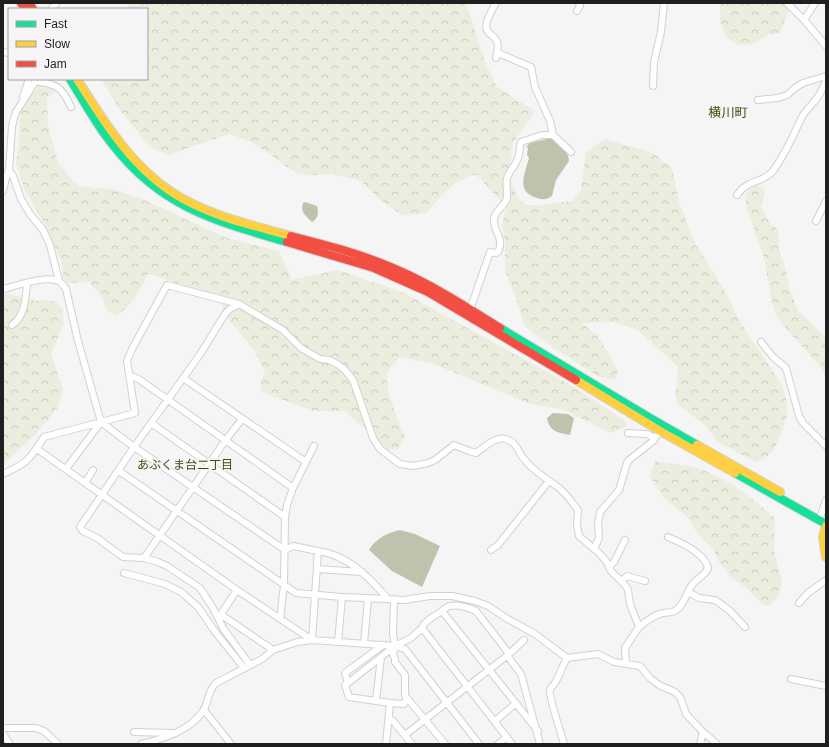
<svg xmlns="http://www.w3.org/2000/svg" width="829" height="747" font-family="Arial,'Noto Sans JP',sans-serif">
<style>
.forest{fill:url(#forest-crowns)}
.water{fill:#bfc3ae}
.lines{fill:none;stroke-linecap:round;stroke-linejoin:round}
.street-casing{stroke:#d1d1d1;stroke-width:8}
.fast-casing{stroke:#d1d1d1;stroke-width:10}
.slow-casing{stroke:#d1d1d1;stroke-width:10}
.jam-casing{stroke:#d1d1d1;stroke-width:10}
.street{stroke:#fefefe;stroke-width:6}
.fast{stroke:#16e098;stroke-width:8}
.slow{stroke:#ffcf43;stroke-width:8}
.jam{stroke:#f24e42;stroke-width:8}
.labels{text-anchor:middle;stroke-width:3.5;stroke-linejoin:round;paint-order:stroke}
.neighbourhood-label{font-size:12px;fill:#464b10;stroke:#f6f4f6}
.quarter-label{font-size:13px;fill:#464b10;stroke:#f6f4f6}
</style>
<defs>
<pattern id="forest-crowns" width="20" height="18" patternUnits="userSpaceOnUse"><rect width="20" height="18" fill="#ebedde"/><path d="M2 6a3 3 0 1 1 6 0M12 15a3 3 0 1 1 6 0" fill="none" stroke="#c9cbbe"/></pattern>
</defs>
<rect width="100%" height="100%" fill="#f5f5f5"/>
<!-- forest -->
<path class="forest" d="M132,3H466L485,62L497,87L535,111L513,143L509,176L518,198L525,205H540L572,201L581,191L586,152L605,139L653,153L672,168L679,202L695,243L726,293L739,320L782,385L787,402V416L780,436L774,449L765,459L756,462L718,442L704,424L678,405L675,394L677,385L678,367L638,330L614,322L582,323L596,335L608,352L618,372L615,380L599,377L549,345L524,325L517,301L505,270V242L502,225L506,207L476,174L457,182L440,197L427,213L402,215L380,200L361,181L334,174L309,175L296,173L252,142L229,134L168,155L150,147L120,110L101,79H147V9H125Z
M720,3H789V10L780,33L768,35L752,44L738,45L725,36L720,20Z
M39,86H47L55,89L56,92L49,95L47,99L48,125L58,163L72,180L81,187L112,189L140,198L227,238L279,251L292,280L338,270L404,293L574,387L625,421L627,426L611,433L562,409L530,404L434,364L400,357C397,361 390,367 388,371C383,386 399,423 405,437L398,449L387,450L373,435L344,411H313L262,392L260,383L265,373L256,353L225,315L220,301C196,290 173,281 148,274C141,290 130,307 116,316L107,310L101,296L89,282L67,283L63,278L62,262L44,223L25,191L16,164L19,143L20,113L22,108Z
M755,185L763,188L765,194L761,206L770,224L777,229L779,239V250L785,267L790,290L798,311L826,337V376L819,365L789,332L776,316L772,302L764,258L746,206V193Z
M3,294H10L35,301L47,300L56,302L62,309L64,323L51,354L63,390L58,407L37,433L3,465Z
M655,461C666,463 678,464 688,466C722,473 750,496 775,518L774,551L782,582L778,598L768,606L763,605L749,590L731,577L719,562L713,549L698,534L686,516L664,498L650,477Z"/>
<!-- water -->
<path class="water" d="M551,138C559,144 569,151 569,161L556,180L552,196C546,200 543,200 537,198C515,192 525,174 529,158L527,155L528,147L525,148L530,143Z
M305,202L317,206C319,212 318,219 312,222C306,216 300,213 303,203Z
M553,413L568,414L574,418L570,435C558,433 549,431 547,418Z
M400,530L415,534L440,546L422,587L392,571L369,550C375,539 387,533 400,530Z"/>
<g class="lines">
<!-- street casing -->
<g class="street-casing">
<path id="street" d="M496,3C492,10 486,19 486,27C488,39 503,33 496,58
M787,3L805,21L826,46
M51,9L57,3
M577,11L580,6L579,3
M804,20L815,3
M3,52L9,53
M498,53L531,67L535,87L550,121L553,135L571,152
M37,79L16,112L14,118L12,127L9,170L13,176L21,199L30,214L43,230L50,245L59,281
M35,81C57,84 62,87 71,107
M653,86L654,62L661,32L664,3
M23,97L29,79
M758,100L778,98L787,95L795,88L803,83L826,76
M3,191L7,174L9,170
M737,195C749,178 761,184 772,172C785,156 793,135 802,117C806,110 812,105 817,98C821,93 823,87 826,81
M816,221L826,201
M3,289C16,286 48,274 60,282C63,284 64,286 66,289L78,341L101,422L134,447L285,550
M239,304L230,309L225,314L201,353L134,447L80,527L83,531L97,538L123,557L144,558L158,562L167,566L200,588L213,608L223,628L250,665
M469,313L490,252L496,253L498,252C505,238 493,232 494,219C495,211 502,208 506,201C509,194 505,187 507,179C508,172 515,167 517,160C520,155 519,148 521,142L542,135H553
M12,325C25,317 26,296 27,283
M761,342L773,357L786,368L799,416L803,423L826,446
M130,376L134,377L140,380L293,488
M183,378L306,462
M151,423L285,517
M628,433L647,434L655,438
M37,449L237,590L312,640
M66,469L101,422
M119,471L296,593L342,597L388,599
M3,474C28,463 30,459 44,437L135,413L127,361L132,349L167,285L239,304L283,330L301,348L320,359L329,360L337,364L344,369L353,380L373,438L380,449L400,464L413,466L428,463L435,460L454,445L469,451L476,453C485,447 495,436 506,439C517,442 518,452 524,459C532,470 544,477 555,485C565,491 571,501 578,510L577,524L579,536L599,553L606,561L611,571L625,585L628,590L630,604L639,627L625,648L626,664
M85,483L93,470
M821,515L826,500
M594,549L599,538L598,524L600,512L619,490L627,463L629,460L653,441L662,429
M285,550L293,546L318,551L312,640
M491,550L498,545L549,481
M318,551C348,555 369,577 388,599L404,600L430,596H452L475,601L488,606L506,618L535,634L567,658L598,654L614,662L640,666L650,678L659,685L675,692L680,697L686,714L703,732L717,744
M144,558L225,441L242,419
M609,567L614,562L625,540
M317,569L362,572
M124,573L165,584L181,592L198,607L216,633L244,668
M621,581L627,576L645,581
M688,592L699,598L715,600L718,602L730,611L745,627
M799,603L808,593L826,580
M442,611C445,609 447,606 450,606C458,604 470,608 476,611L507,651L509,658L521,674L540,744
M223,616L273,650
M221,618L223,616L221,614L237,590
M280,619L284,585L285,517L287,505L293,488L314,446
M639,627C646,621 654,615 663,613C667,612 671,613 675,611C684,606 686,593 692,585C697,578 705,576 708,568C705,553 680,542 668,537
M422,628L512,744
M338,642L342,597
M364,643L368,599
M383,645L345,673L348,683L345,685L349,697L390,703L386,744
M791,679L826,686
M348,683L395,646L411,638L422,628L424,624L431,618L442,611L538,731
M407,698L445,744
M376,701L381,657
M390,703L404,704L407,698L405,696V675L395,662V659L393,655L395,646L393,634L394,601
M204,710L231,744
M389,718L393,721L412,744
M495,721L515,704
M3,728H36L44,731L58,744
M134,732L173,733
M3,734L10,744
M405,735L508,655L524,640
M141,744C163,739 190,731 203,711C209,702 207,692 216,683L262,659L273,650L297,642L312,640L395,646L405,649L479,744
M498,744L507,737
M564,744C562,736 548,695 550,690C550,688 554,685 555,683C560,675 562,666 567,658
M700,744L703,732"/>
</g>
<!-- fast casing -->
<g class="fast-casing">
<path id="fast" d="M70,79C84,101 96,125 113,145C161,207 215,221 287,242
M500,328L650,418L697,445
M735,473L826,524"/>
</g>
<!-- slow casing -->
<g class="slow-casing">
<path id="slow" d="M77,79C106,125 136,174 185,200C218,218 255,226 291,236
M576,380L660,431L735,473
M697,445L780,492
M826,526L823,537L826,557"/>
</g>
<!-- jam casing -->
<g class="jam-casing">
<path id="jam" d="M21,3L25,9
M29,3L33,9
M291,236C326,245 361,254 393,268C431,284 465,306 500,328
M287,242L374,268L428,292L576,380"/>
</g>
<!-- street -->
<use href="#street" class="street"/>
<!-- fast -->
<use href="#fast" class="fast"/>
<!-- slow -->
<use href="#slow" class="slow"/>
<!-- jam -->
<use href="#jam" class="jam"/>
</g>
<g class="labels">
<!-- neighbourhood labels -->
<g class="neighbourhood-label">
<text x="185" y="469">あぶくま台二丁目</text>
</g>
<!-- quarter labels -->
<g class="quarter-label">
<text x="728" y="117">横川町</text>
</g>
</g>
<!-- border -->
<rect width="829" height="747" fill="none" stroke="#201f20" stroke-width="8"/>
<!-- legend -->
<rect x="8" y="8" width="140" height="72" fill="#f6f4f6" stroke="#a09fa0"/>
<rect x="16" y="21" width="20" height="6" fill="#16e098" stroke="#a09fa0"/>
<text x="44" y="28" font-size="12" fill="#201f20">Fast</text>
<rect x="16" y="41" width="20" height="6" fill="#ffcf43" stroke="#a09fa0"/>
<text x="44" y="48" font-size="12" fill="#201f20">Slow</text>
<rect x="16" y="61" width="20" height="6" fill="#f24e42" stroke="#a09fa0"/>
<text x="44" y="68" font-size="12" fill="#201f20">Jam</text>
</svg>
